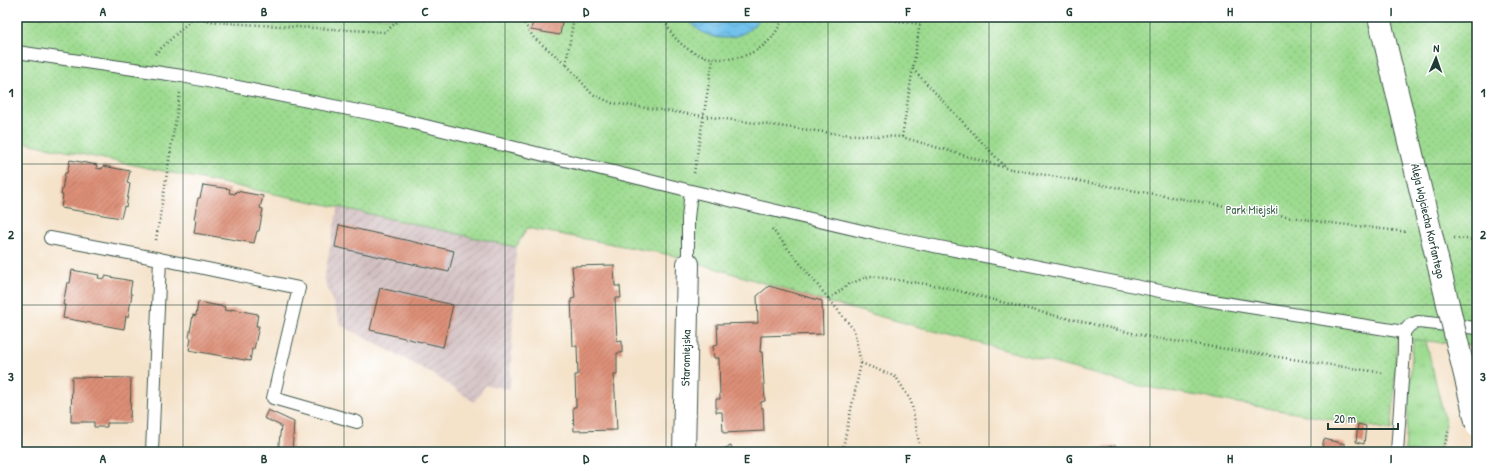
<svg xmlns="http://www.w3.org/2000/svg" width="1494" height="469" font-family="'Patrick Hand',sans-serif">
<style>
.industrial{fill:url(#industrial-furrows)}
.grass{fill:url(#grass-tufts);stroke:#5e8c62}
.park{fill:url(#park-dots);stroke:#5e8c62}
.water{fill:url(#water-waves);stroke:#488090}
.building{fill:url(#building-hatch)}
.lines{fill:none;stroke-linecap:round;stroke-linejoin:round}
.service-casing{stroke:#3f564a;stroke-width:14}
.minor-casing{stroke:#3f564a;stroke-width:24}
.path{stroke:#3f564a;stroke-width:2.5;stroke-dasharray:1 3;stroke-linecap:butt}
.service{stroke:#fff;stroke-width:12}
.minor{stroke:#fff;stroke-width:22}
.secondary-bridge-casing{stroke:#3f564a;stroke-width:24;stroke-linecap:butt}
.secondary-bridge{stroke:#fff;stroke-width:22}
.grid{fill:none;stroke:#1f3d34;stroke-width:1;stroke-opacity:0.55}
.labels{text-anchor:middle;stroke-width:3;stroke-linejoin:round;paint-order:stroke}
.park-label{font-size:12px;fill:#3e644b;stroke:#fff}
.street-label{font-size:12px;fill:#1f3d34;stroke:#fff}
.neatline{fill:none;stroke:#1f3d34;stroke-width:1.5}
.grid-label{font-size:13px;text-anchor:middle;font-weight:bold;fill:#1f3d34}
</style>
<defs>
<pattern id="industrial-furrows" width="10" height="10" patternUnits="userSpaceOnUse"><rect width="10" height="10" fill="#d2bfc1"/><path d="M-1 1l2-2M0 10L10 0M9 11l2-2" fill="none" stroke="#aa9c9e"/></pattern>
<pattern id="grass-tufts" width="24" height="20" patternUnits="userSpaceOnUse"><rect width="24" height="20" fill="#9ddb90"/><path d="M3 7l-1-3M5 7V3M7 7l1-3M15 17l-1-3M17 17v-4M19 17l1-3" fill="none" stroke="#87bd7d"/></pattern>
<pattern id="park-dots" width="8" height="8" patternUnits="userSpaceOnUse"><rect width="8" height="8" fill="#9ddb90"/><path d="M2 2h.1M6 6h.1" fill="none" stroke="#87bd7d" stroke-width="1.8" stroke-linecap="round"/></pattern>
<pattern id="water-waves" width="16" height="10" patternUnits="userSpaceOnUse"><rect width="16" height="10" fill="#72c2ed"/><path d="M0 5q4-4 8 0t8 0" fill="none" stroke="#5d9fc1"/></pattern>
<pattern id="building-hatch" width="6" height="6" patternUnits="userSpaceOnUse"><rect width="6" height="6" fill="#dd8f77"/><path d="M-1 1l2-2M0 6l6-6M5 7l2-2" fill="none" stroke="#b37662"/></pattern>
</defs>
<rect width="100%" height="100%" fill="#fff"/>
<filter id="ink" filterUnits="userSpaceOnUse"><feTurbulence type="fractalNoise" baseFrequency=".025" numOctaves="2"/><feDisplacementMap in="SourceGraphic" scale="8" xChannelSelector="R" yChannelSelector="G"/><feConvolveMatrix kernelMatrix="1 2 1 2 8 2 1 2 1" color-interpolation-filters="sRGB"/></filter>
<filter id="wash" filterUnits="userSpaceOnUse"><feTurbulence type="fractalNoise" baseFrequency=".012" numOctaves="4" result="noise"/><feDisplacementMap in="SourceGraphic" scale="16" xChannelSelector="R" yChannelSelector="G"/><feGaussianBlur stdDeviation="0.9" result="paint"/><feColorMatrix in="noise" values="0 0 0 0 0 0 0 0 0 0 0 0 0 0 0 0 0 1.4 0 .05"/><feComposite in="paint" operator="in"/></filter>
<g filter="url(#wash)">
<rect width="100%" height="100%" fill="#f4e2c9"/>
<!-- industrial -->
<path class="industrial" d="M338,207L516,247L510,389L486,385L474,402L433,374L341,325L324,278Z"/>
<!-- grass -->
<path class="grass" d="M1413,340L1426,341L1446,425L1439,452H1405Z"/>
<!-- park -->
<path class="park" d="M17,17H1477V346L1397,338L1392,430L1135,385L830,303L671,255L527,228L516,247L338,207L17,141Z"/>
<!-- water -->
<path class="water" d="M686,17H760C743,46 704,44 686,17Z"/>
<g id="blocks">
<!-- building -->
<path class="building" d="M534,17H563L560,35L531,30Z
M70,160L97,165L96,168L102,169L103,166L130,171L127,183L130,184L126,207L124,206L121,218L61,208L63,195H61L65,173H67Z
M203,185L230,189L229,193L235,194L236,191L263,196L260,208L263,209L259,231H257L254,243L194,233L196,220L194,219L198,198H200Z
M339,225L454,251L449,272L335,247Z
M614,265L615,286H620L621,298H615L617,341L622,340V353H617V375H614L617,430L574,431L573,407H576L575,375H578L577,346H573L571,299L575,298L572,266Z
M72,270L99,275L98,278L105,279V276L132,281L130,293L132,294L128,317L126,316L124,329L63,318L65,305H63L67,283H70Z
M769,286L822,301L823,334L761,336L760,352H762L765,401L761,402V407L763,408L764,431L723,433L722,412H716V399H720L719,358H714L713,346L718,345L717,324L758,323L757,296Z
M380,288L453,305L443,347L370,330Z
M198,302L225,307L224,310L231,311V309L258,314L256,326H259L254,349H252L250,361L189,350L191,338L189,337L193,315L196,316Z
M72,377L131,378L130,423H107V427H94V422H71Z
M268,410L294,422L292,452H278L281,426L264,418Z
M1358,424L1366,426L1364,444L1356,442Z
M1324,439L1345,444L1344,452H1321Z
M731,446L733,452H715Z
M1116,446V452H1092V449Z
M504,448L513,451V452H503Z
M294,449L305,451V452H293Z
M1084,449V452H1065V451Z"/>
</g>
</g>
<g filter="url(#ink)">
<use href="#blocks" fill-opacity="0" stroke="#3f564a" stroke-width="1"/>
<g class="lines">
<!-- service casing -->
<g class="service-casing">
<path id="service" d="M17,52L182,76L389,117L691,191L879,235L1200,299L1404,332L1410,325L1418,322L1477,328
M50,238L160,259L152,452
M160,259L299,288L273,398L357,422
M688,264V218L691,191
M1397,452L1404,351V332"/>
</g>
<!-- minor casing -->
<g class="minor-casing">
<path id="minor" d="M684,452L688,264"/>
</g>
<!-- path -->
<path class="path" d="M180,17L226,23L385,32L403,17
M520,17L534,38L566,64L592,94L612,103L703,116L839,134L902,137L1006,168L1159,195L1322,222L1408,232
M664,17C681,73 765,73 783,17
M868,17L920,24
M155,54L192,19
M566,64L574,17
M913,69L1006,168
M902,137L921,17
M694,173L713,59
M772,229L854,330L861,363L842,452
M1454,238L1477,240
M156,240L180,93
M829,299L849,284L870,276L940,286L1048,314L1154,338L1384,373
M861,363L896,377L911,401L919,443
M1443,452L1449,429"/>
<!-- service -->
<use href="#service" class="service"/>
<!-- minor -->
<use href="#minor" class="minor"/>
<!-- secondary-bridge casing -->
<g class="secondary-bridge-casing">
<path id="secondary-bridge" d="M1379,17L1477,425"/>
</g>
<!-- secondary-bridge -->
<use href="#secondary-bridge" class="secondary-bridge"/>
</g>
</g>
<!-- grid -->
<path class="grid" d="M183,17V452M344,17V452M505,17V452M666,17V452M828,17V452M989,17V452M1150,17V452M1311,17V452M17,164H1477M17,305H1477"/>
<g class="labels">
<!-- park labels -->
<g class="park-label">
<text x="1252" y="214">Park Miejski</text>
</g>
<!-- street labels -->
<g class="street-label">
<text transform="translate(1428 221) rotate(77)" y="4">Aleja Wojciecha Korfantego</text>
<text transform="translate(686 358) rotate(-89)" y="4">Staromiejska</text>
</g>
</g>
<!-- margin -->
<rect width="1494" height="469" fill="none" stroke="#fff" stroke-width="44"/>
<!-- north arrow -->
<g transform="translate(1436 58) rotate(2)" stroke="#ffffff" stroke-width="3" paint-order="stroke">
<path d="M0-3L7 15L0 10L-7 15Z" fill="#1f3d34"/>
<text y="-6" font-size="11" font-weight="bold" text-anchor="middle" fill="#1f3d34">N</text>
</g>
<!-- scale -->
<path d="M1328 423v6h70v-6" fill="none" stroke="#1f3d34" stroke-width="2"/>
<text x="1334" y="423" font-size="12" fill="#1f3d34" stroke="#ffffff" stroke-width="3" paint-order="stroke">20 m</text>
<rect x="22" y="22" width="1450" height="425" class="neatline"/>
<g class="grid-label">
<text x="103" y="16">A</text>
<text x="264" y="16">B</text>
<text x="425" y="16">C</text>
<text x="586" y="16">D</text>
<text x="747" y="16">E</text>
<text x="908" y="16">F</text>
<text x="1069" y="16">G</text>
<text x="1230" y="16">H</text>
<text x="1391" y="16">I</text>
<text x="11" y="97">1</text>
<text x="1483" y="97">1</text>
<text x="11" y="239">2</text>
<text x="1483" y="239">2</text>
<text x="11" y="381">3</text>
<text x="1483" y="381">3</text>
<text x="103" y="463">A</text>
<text x="264" y="463">B</text>
<text x="425" y="463">C</text>
<text x="586" y="463">D</text>
<text x="747" y="463">E</text>
<text x="908" y="463">F</text>
<text x="1069" y="463">G</text>
<text x="1230" y="463">H</text>
<text x="1391" y="463">I</text>
</g>
</svg>
